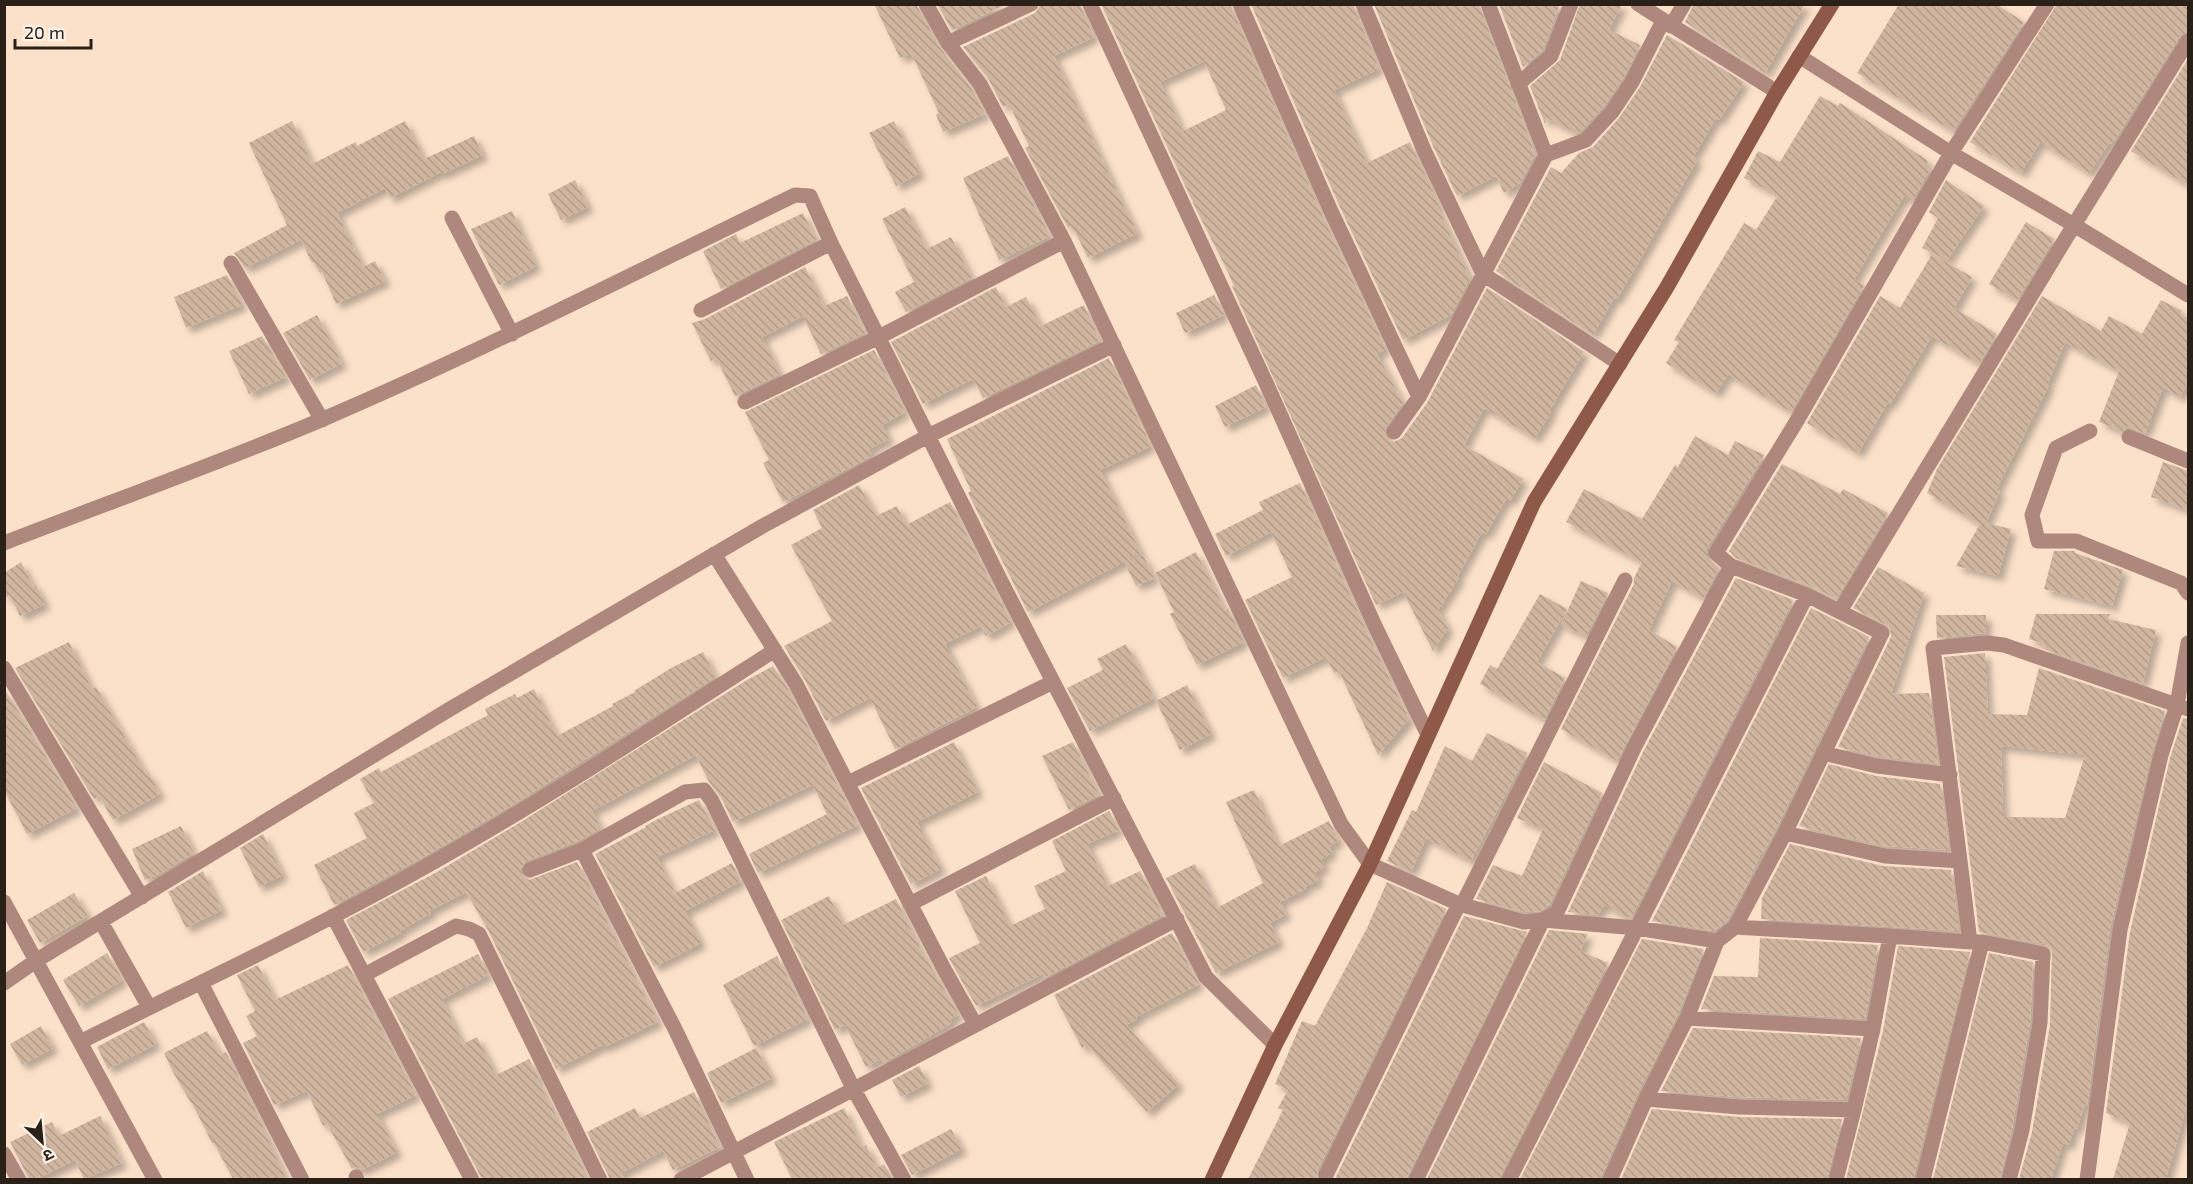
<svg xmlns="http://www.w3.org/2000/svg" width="2193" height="1184" font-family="'Exo 2','Noto Sans Devanagari',sans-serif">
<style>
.building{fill:url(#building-back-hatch);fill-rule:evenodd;filter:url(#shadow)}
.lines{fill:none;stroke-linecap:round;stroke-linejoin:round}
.street{stroke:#ae877d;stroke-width:15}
.secondary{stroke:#8f594a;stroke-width:15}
</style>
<defs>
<pattern id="building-back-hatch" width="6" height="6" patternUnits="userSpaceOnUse" patternTransform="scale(1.5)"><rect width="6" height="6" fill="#d0b6a0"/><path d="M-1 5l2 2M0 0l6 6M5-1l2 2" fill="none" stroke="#b39c89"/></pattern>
<filter id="shadow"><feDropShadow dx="5.5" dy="5.5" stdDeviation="3" flood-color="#0004"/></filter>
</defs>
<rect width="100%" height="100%" fill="#fce1ca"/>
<!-- building -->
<path class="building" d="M874,4H916L940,48L972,89L985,114L943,132L936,115L939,113L911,53L900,58Z
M937,4H1007L952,30Z
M1041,4H1080L1094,37L1054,56L1126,211L1138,233L1088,258L1072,226L1068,228L1025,148L1029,146L1009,104L1003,107L988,78L963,47L1035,13Z
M1101,4H1230L1321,213L1386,349L1377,354L1403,403L1386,427L1385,435L1388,440L1394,442L1402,438L1427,403L1487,288L1584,352L1549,411L1551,412L1535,438L1484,408L1464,445L1523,479L1510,501L1506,499L1486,534L1482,532L1457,577L1459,578L1438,610L1448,628L1433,651L1403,592L1376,605L1232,286H1234L1226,268L1197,211ZM1204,61L1226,110L1183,131L1160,82Z
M1251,4H1353L1379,69L1334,90L1367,163L1410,142L1439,205L1437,206L1470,278L1451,315L1403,340L1339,205Z
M1374,4H1479L1535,154L1520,183L1504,193L1496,176L1457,196L1433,146Z
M1499,4H1560L1543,50L1523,67Z
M1580,4H1622L1609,30L1640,45L1624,77L1604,106L1580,132L1576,133L1547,118L1545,124L1530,86L1560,60Z
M1694,4H1805L1765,73L1685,22Z
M1899,4H1996L2024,22L1953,131L1857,73Z
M2057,4H2188V31L2180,36L2114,141L2111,144L2109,143L2089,173L2040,142L2021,173L1970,142Z
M1667,35L1744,82L1719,120L1716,118L1693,157L1697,160L1617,299L1614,298L1593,335L1496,271L1551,167L1561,173L1579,153L1593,147L1619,118L1640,87Z
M2188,59V185L2131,151Z
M1820,96L1838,106L1840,103L1927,160V167L1930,169L1912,201L1904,196L1854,279L1864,285L1791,412L1728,374L1716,393L1666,363L1679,342L1674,340L1744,223L1756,230L1778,195L1744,178L1758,151L1780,162Z
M292,121L312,164L356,142L357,146L405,121L424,159L474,136L483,155L442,174L441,172L390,198L385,188L337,213L363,267L375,261L385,281L336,304L322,272L320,273L314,262L312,263L301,240L245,268L234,253L287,225L249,143Z
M894,121L920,173L896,186L869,133Z
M1008,156L1050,236L999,260L963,178Z
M575,180L588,207L561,220L548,194Z
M1946,180L1984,206L1947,260L1922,248L1938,218L1929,212Z
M905,207L927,249L951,237L972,278L906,312L895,292L914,282L882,219Z
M512,211L536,266L499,285L471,229Z
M803,213L816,240L721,289L703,251L736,234L740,243Z
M2026,222L2054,239L2017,300L1989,284Z
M1932,254L1972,277L1954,308L1997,334L1979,364L1932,336L1890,404L1888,402L1858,453L1807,423L1880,296L1900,308Z
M805,267L824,306L847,296L865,333L821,354L803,316L762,337L780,374L735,396L716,358L711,361L692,323L705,319Z
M227,275L242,305L186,328L174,297Z
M996,287L1006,307L1026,297L1041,326L1084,305L1100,341L983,398L973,379L923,404L891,342Z
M1214,295L1224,315L1185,333L1176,313Z
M2042,296L2101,331L2109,316L2142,334L2161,300L2182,311L2181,314L2188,318V383L2180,397L2163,387L2145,433L2128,427L2122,431L2099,422L2119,371L2065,342L2047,385H2049L1996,490L2000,491L1986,523L2011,529L1998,576L1956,566L1980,524L1927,493L1937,469Z
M317,315L342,363L310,380L283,333Z
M262,336L286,377L249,394L229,351Z
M874,350L905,412L882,425L889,439L869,449L872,456L783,502L763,463L769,460L745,412Z
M1109,358L1151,446L1100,470L1141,553L1028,612L968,493L971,491L947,439Z
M1256,385L1266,407L1225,427L1215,406Z
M1695,436L1728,455L1735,441L1764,455L1707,548V557L1719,568L1703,598L1672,581L1649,630L1677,647L1617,761L1561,729L1634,584V578L1642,562L1566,522L1584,489L1642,519L1675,465L1678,467Z
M2163,462L2188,471V510L2151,497Z
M1782,464L1840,494L1843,489L1888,513L1836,599L1811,586L1736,558L1729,551Z
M1300,483L1366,630L1409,719L1378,755L1339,671L1334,673L1326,657L1283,678L1245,600L1292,577L1271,532L1226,556L1215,534L1263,510L1259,502Z
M859,485L876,516L897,506L906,525L950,502L1011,622L986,636L981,626L945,644L977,707L895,749L870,698L826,721L805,680L784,646L832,621L791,545L822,528L813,510Z
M2054,551H2074L2075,553L2123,570L2112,606L2044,589Z
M1196,552L1225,610L1228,608L1244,642L1197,665L1170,614L1174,612L1155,573Z
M1143,555L1154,578L1136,586L1125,563Z
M21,562L33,586L36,585L45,604L20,616L10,596L4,598V573Z
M1878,567L1924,593L1891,694L1929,693L1938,764L1879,756L1838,747L1891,637L1890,628L1887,625L1853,608Z
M1736,578L1793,600L1631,918L1627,917L1604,905L1598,915L1568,912L1644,750Z
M1581,581L1608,593L1586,636L1561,625Z
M1540,594L1567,609L1537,662L1565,678L1544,720L1480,684L1490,665L1497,669Z
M1811,608L1869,637L1776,829L1763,853L1764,846L1748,882L1727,921L1714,931L1652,921Z
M2036,614H2110L2108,619L2156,630L2143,683L2044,649L2045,644L2029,639Z
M1936,615H1986V633L1937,638Z
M69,642L92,689L96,687L146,774L148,772L160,794L113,820L99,796L94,799L15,668Z
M1126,644L1154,698L1090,731L1067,688L1103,670L1097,659Z
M703,652L716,677L514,804L427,855L334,905L314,865L367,838L354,813L374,803L360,779L379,768L381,772L488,715L485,709L515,694L517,698L534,689L557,736L613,706L612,704L635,692L634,691L671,668Z
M1985,653L1988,714L2027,715L2039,668L2165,711L2152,753L2110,928L2087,1105L2085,1104L2077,1129L2074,1128L2069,1145L2063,1143L2051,1179H2019L2032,1132L2050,1025L2052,950L2045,944L1979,932L1944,657ZM2001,746L2085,755L2065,818L2003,817Z
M773,666L788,689L858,825L758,873L749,854L827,814L813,785L733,822L721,797L709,782L696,755L592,811L601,828L578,841L526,861L521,868V874L529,880L577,862L658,1022L604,1047L603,1045L556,1069L488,930L466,892L429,911L431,913L400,931L401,933L363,952L346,920L437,872L524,820L747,680Z
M1187,685L1211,734L1180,750L1156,701Z
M4,688L77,808L27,834L4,790Z
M2183,718L2188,719V1102L2166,1179H2113L2130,1123L2106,1113L2130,932L2170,758Z
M1487,733L1527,753L1471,861L1426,838L1411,872L1387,861L1412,810L1416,812L1445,746L1472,761Z
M954,742L978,792L917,822L941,869L911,884L861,788Z
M1073,742L1099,795L1069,810L1042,756Z
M1544,762L1602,793L1549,905L1540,911L1525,912L1476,899L1493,865L1522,876L1543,829L1517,818Z
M1829,764L1876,776L1940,784L1949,850L1886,846L1799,826Z
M1254,790L1279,846L1329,821L1339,841L1329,846L1332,853L1321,859L1325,867L1315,872L1319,880L1305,887L1306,889L1280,902L1286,914L1270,923L1279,942L1216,973L1166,878L1195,864L1217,908L1263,883L1226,802Z
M699,800L715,830L657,857L675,893L732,863L741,881L685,911L701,943L654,967L595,854L646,827L645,826L658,819Z
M1109,811L1119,830L1087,844L1108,886L1140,871L1163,915L1044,978L1043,974L976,1006L949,958L980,943L955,891L986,876L1010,926L1045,909L1034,886L1066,871L1052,841Z
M181,826L194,853L159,874L145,880L132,849Z
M263,834L283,875L259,887L240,848Z
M1790,844L1883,866L1951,870L1959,931L1761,919L1762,898Z
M203,871L222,910L186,928L168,892Z
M1387,882L1446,909L1317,1171L1318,1179H1248L1283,1110L1278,1108L1288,1090L1275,1084L1302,1021L1315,1026L1367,928Z
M74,893L88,916L40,943L27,920Z
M829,896L843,925L896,899L920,948L959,1015L950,1019L952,1023L883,1063L881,1059L866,1067L845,1025L835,1030L781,920Z
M1464,916L1527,932L1406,1179H1335Z
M1549,930L1588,934L1580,951L1608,963L1499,1179H1427Z
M1172,933L1199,984L1136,1017L1137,1019L1126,1025L1179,1084L1147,1112L1087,1045L1082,1048L1054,995Z
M1760,938L1878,945L1865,1019L1701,1009L1714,976L1758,977Z
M1642,939L1704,949L1678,1014L1637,1095L1600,1179H1520Z
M1898,946L1970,952L1913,1179H1846L1883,1031Z
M107,953L123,980L79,1006L63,980Z
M1989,953L2033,962L2030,1022L2012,1128L2000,1179H1933Z
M478,954L488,975L442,999L463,1044L477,1037L496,1075L529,1059L539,1078L537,1079L589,1179H482L388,999Z
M777,956L808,1019L754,1046L723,985Z
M258,965L275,1000L348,965L416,1095L377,1114L397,1152L362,1170L357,1167L352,1169L327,1124L323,1126L307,1091L274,1105L243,1043L257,1036L246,1016L255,1011L237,975Z
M144,1022L156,1044L108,1069L97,1047Z
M41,1026L53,1048L22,1065L10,1044Z
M1693,1028L1861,1038L1846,1100L1740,1097L1661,1091Z
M207,1031L220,1055L226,1052L256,1112L286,1179H233L214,1143H212L192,1103H191L173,1072L164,1053Z
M756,1048L772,1078L721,1103L707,1073Z
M919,1066L928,1083L901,1097L892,1080Z
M694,1092L720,1147L673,1170L663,1151L621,1173L625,1179H610L587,1132L635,1108L640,1118Z
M844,1108L861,1147L866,1145L877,1168L884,1164L893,1179H792L774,1142Z
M1652,1109L1739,1117L1842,1119L1827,1179H1621Z
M100,1116L122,1163L84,1179L75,1160L37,1179H29L10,1142L52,1122L59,1136Z
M951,1129L962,1149L912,1175L901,1155Z"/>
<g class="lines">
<!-- street -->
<path class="street" d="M926,4L948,43L1031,4
M1090,4L1267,385L1375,626L1428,735
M1240,4L1330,209L1419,397
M1363,4L1424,150L1483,274L1620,364
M1638,4L1777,92
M1671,26L1684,4
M948,43L980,84L1064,241L1341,824L1370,864L1459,904L1524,922L1543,920L1637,928L1509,1180
M1799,56L1951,153L2074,225L2188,295
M1518,84L1551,56L1571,4
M1546,155L1586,140L1612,112L1632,82L1663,21
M452,218L512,334
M231,263L322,420
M701,310L831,243
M745,402L879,337L1064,241
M2090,431L2056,448L2032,515L2038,541H2076L2181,583L2188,593
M1394,432L1419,397L1546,155L1488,4
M2129,437L2188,461
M4,543C110,502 217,464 321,420C482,351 638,271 795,195L810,196L831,243L1005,589L1206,977L1275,1045
M714,554L796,684L944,969L975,1024
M1731,566L1716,553L1798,419L1951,153L2047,4
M1840,611L2074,225L2188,41
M4,668L142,897
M1823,753L1877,766L1950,775
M848,783L1053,682
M582,850L675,1029L747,1180
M1960,861L1933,648L1987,643L2004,645L2188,709
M530,870L582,850L685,792L704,790L712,801L853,1088L904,1180
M4,902L155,1180
M1463,903L1625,580
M910,904L1114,798
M333,916L472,1180
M101,922L149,1007
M1735,927L1890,936
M1982,942L2043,954L2040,1023L2022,1130L2009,1180
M364,975L456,926L469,929L479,934L600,1180
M4,983L37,960L450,709L761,527L928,436L1114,345
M201,983L302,1180
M1687,1018L1873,1029L1890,936L1970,942L1960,861L1885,856L1785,833L1735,927L1717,941
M80,1042C198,983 317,928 432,863C549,797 662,723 775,650
M1646,1099L1739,1107L1854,1110L1836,1180
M1854,1110L1873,1029
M4,1154L19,1180
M1326,1175L1459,904
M356,1177L357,1180
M681,1180L1177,919
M1416,1180L1543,920L1557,912L1635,746L1731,566L1807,595L1882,633L1785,833
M1610,1180L1646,1099L1687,1018L1717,941L1637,928L1807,595
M1923,1180L1982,942H1973
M2087,1180L2120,930L2161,755L2177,705L2188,643"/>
<!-- secondary -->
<path class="secondary" d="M1212,1180L1275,1045L1370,864L1534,502L1667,287L1777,92L1832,4"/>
</g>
<!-- border -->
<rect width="2193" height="1184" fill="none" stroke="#292017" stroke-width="12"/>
<!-- north arrow -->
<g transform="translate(42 1142) rotate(154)" stroke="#fdf2e8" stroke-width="4.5" paint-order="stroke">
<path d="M0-4.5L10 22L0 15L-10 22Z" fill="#292017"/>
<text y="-9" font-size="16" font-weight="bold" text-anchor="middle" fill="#292017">उ</text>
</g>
<!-- scale -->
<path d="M15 39v9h76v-9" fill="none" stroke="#292017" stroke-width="3"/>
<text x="24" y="39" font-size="18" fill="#292017" stroke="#fdf2e8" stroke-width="4.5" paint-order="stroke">20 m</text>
</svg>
